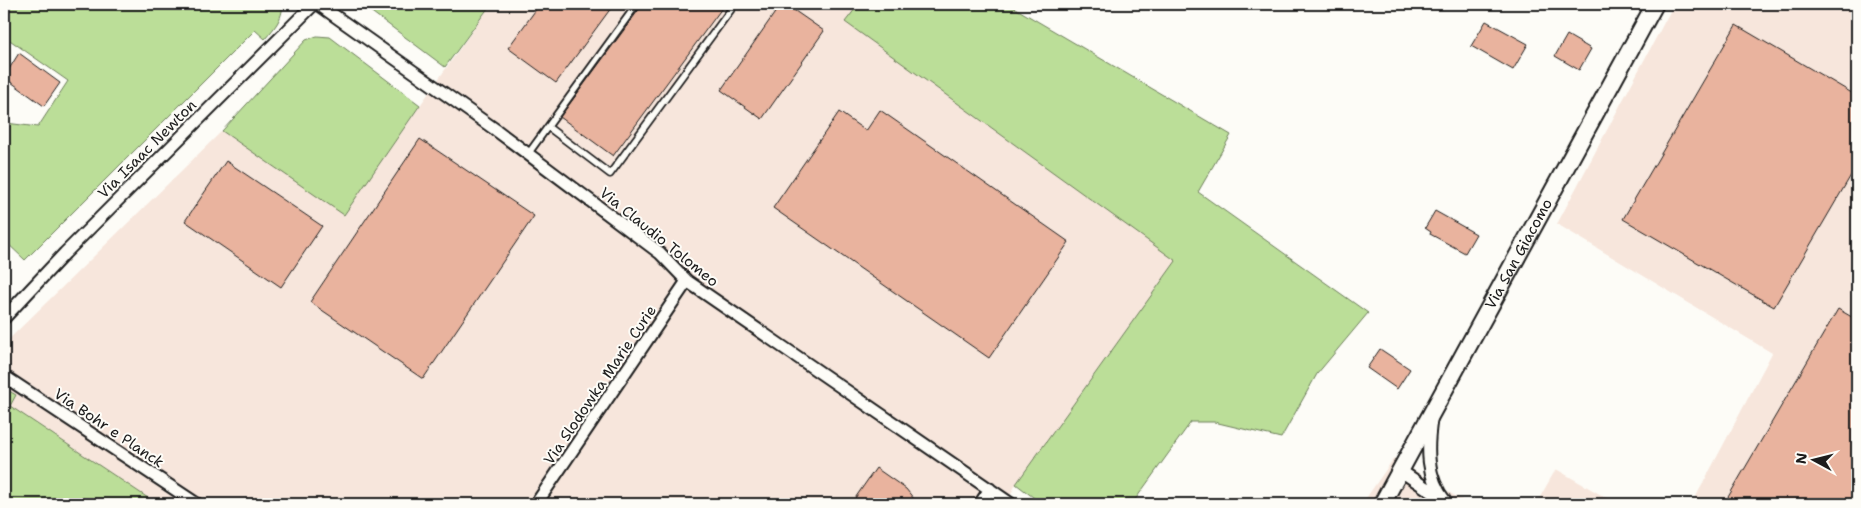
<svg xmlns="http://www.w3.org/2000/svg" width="1861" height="508" font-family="'Shantell Sans',sans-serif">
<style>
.built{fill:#f7e6dc}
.green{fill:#bbde98;stroke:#6c7d5a}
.building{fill:#e9b39e;stroke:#1c1c1c}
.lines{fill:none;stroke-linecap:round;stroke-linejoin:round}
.lane-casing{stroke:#1c1c1c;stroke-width:9}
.street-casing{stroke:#1c1c1c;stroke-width:15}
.secondary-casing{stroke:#1c1c1c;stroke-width:20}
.lane{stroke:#fdfcf7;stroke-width:5.5}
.street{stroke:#fdfcf7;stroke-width:11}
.secondary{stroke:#fdfcf7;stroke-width:16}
.labels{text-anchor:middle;stroke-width:4;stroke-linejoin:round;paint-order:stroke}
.street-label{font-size:15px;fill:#1c1c1c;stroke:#fdfcf7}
</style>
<rect width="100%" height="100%" fill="#fdfcf7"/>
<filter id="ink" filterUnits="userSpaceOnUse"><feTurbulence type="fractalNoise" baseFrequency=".02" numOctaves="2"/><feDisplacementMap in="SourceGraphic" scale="10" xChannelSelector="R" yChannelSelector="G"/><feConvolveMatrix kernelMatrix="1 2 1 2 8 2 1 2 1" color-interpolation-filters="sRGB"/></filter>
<g filter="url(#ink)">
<!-- built -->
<path class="built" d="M491,4H859L846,22L1177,261L1016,484L1006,504H157L10,406L16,395L4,387V344L222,131L344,214Z
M1674,4H1857V504H1692L1772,353L1557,224Z
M1394,458L1468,504H1362Z
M1556,469L1617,504H1536Z"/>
<!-- green -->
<path class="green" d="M4,4H283C282,20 275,27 265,39L255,30L25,260L4,240V126L6,123L38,127L68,81L4,36Z
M361,4H491L445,67Z
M859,4H1008L1231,135L1198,192L1368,313L1317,374L1281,438L1214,422H1191L1132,504H1042L1016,484L1176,261L845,22Z
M317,36L330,37L420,105L344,215L222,131L306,40Z
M4,388L16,395L10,406L157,504H4Z"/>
<!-- building -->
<path class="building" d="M540,4H614L556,83L508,48Z
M643,4H725L613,156L560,117Z
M781,4H785L824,31L762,119L721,90Z
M1486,21L1528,44L1513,70L1471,46Z
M1736,25L1857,96V165L1774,307L1623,219Z
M1567,35L1591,49L1579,70L1555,56Z
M19,53L60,83L44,106L4,77Z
M880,110L1069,242L989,358L773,208L839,112L866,131Z
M420,139L534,216L423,379L310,302Z
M226,161L322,226L281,287L185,221Z
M1435,211L1476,234L1465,253L1430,234L1431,232L1425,228Z
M1838,309L1857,320V504H1724Z
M1380,349L1410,369L1397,389L1367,368Z
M876,468L906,489L918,504H851Z"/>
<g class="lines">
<!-- lane casing -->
<g class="lane-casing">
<path id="lane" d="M548,127L610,174L735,4
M528,154L637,4"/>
</g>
<!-- street casing -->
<g class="street-casing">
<path id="street" d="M318,4L496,130L660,253L687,281L1011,504
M4,318L65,253L314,4
M4,376L197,504
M1431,420C1427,448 1426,477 1445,501
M1401,471L1441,498
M536,504L687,281
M980,504L990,489"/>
</g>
<!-- secondary casing -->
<g class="secondary-casing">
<g id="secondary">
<path id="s1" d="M1382,504L1655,4"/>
</g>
</g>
<!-- lane -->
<use href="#lane" class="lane"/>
<!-- street -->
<use href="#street" class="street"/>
<!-- secondary -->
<use href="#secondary" class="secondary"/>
</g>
</g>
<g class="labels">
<!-- street labels -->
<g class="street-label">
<text transform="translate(147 149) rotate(-45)" y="5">Via Isaac Newton</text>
<text transform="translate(659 237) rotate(39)" y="5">Via Claudio Tolomeo</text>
<text dy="5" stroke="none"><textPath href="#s1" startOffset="285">Via San Giacomo</textPath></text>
<text transform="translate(600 385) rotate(-56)" y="5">Via Slodowka Marie Curie</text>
<text transform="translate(109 428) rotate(34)" y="5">Via Bohr e Planck</text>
</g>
</g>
<!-- margin -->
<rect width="1861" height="508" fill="none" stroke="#fdfcf7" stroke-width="20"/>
<rect x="10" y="10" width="1841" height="488" fill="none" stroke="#1c1c1c" stroke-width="2" filter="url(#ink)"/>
<!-- north arrow -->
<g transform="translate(1814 460) rotate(277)" stroke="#fdfcf7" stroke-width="4" paint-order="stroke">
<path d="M0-4L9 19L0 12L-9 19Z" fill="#1c1c1c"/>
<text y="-8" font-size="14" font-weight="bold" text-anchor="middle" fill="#1c1c1c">N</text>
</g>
</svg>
